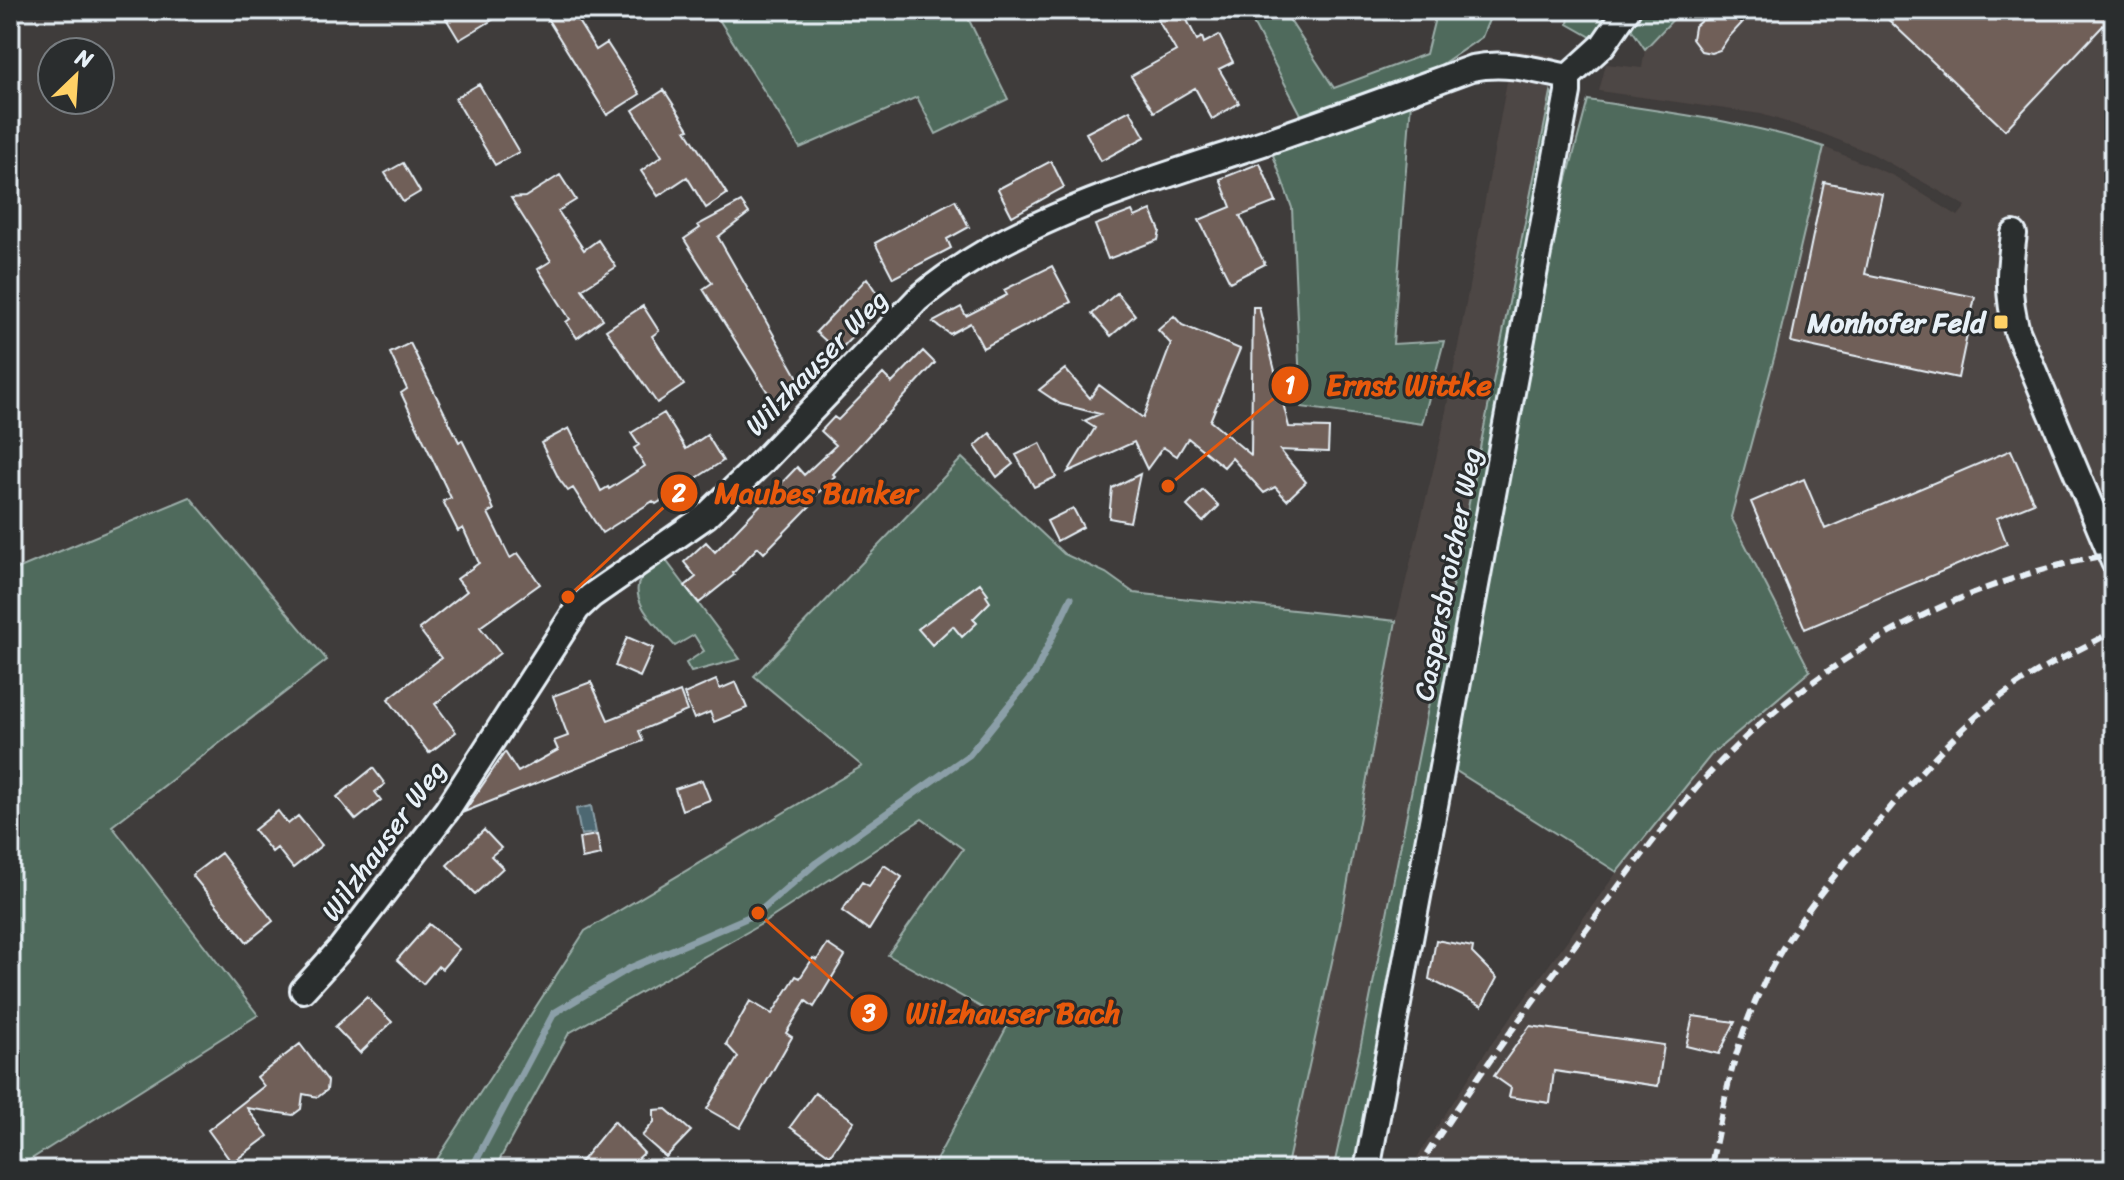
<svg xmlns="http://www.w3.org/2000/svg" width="2124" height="1180" font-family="Sriracha,sans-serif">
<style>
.built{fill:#4e4644}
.green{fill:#506b5b;stroke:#9caeaa;stroke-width:2}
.water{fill:#4d6872;stroke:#8b9fa8;stroke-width:2}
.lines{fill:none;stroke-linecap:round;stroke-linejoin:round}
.stream{stroke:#8b9fa8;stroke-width:7}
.building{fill:#705f59;stroke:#e8f1f8;stroke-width:2}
.street-casing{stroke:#e8f1f8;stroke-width:30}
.street{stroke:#2a2d2e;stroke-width:24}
.rail{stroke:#e8f1f8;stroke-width:6;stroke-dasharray:12 6;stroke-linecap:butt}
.poi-dot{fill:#ffd166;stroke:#2a2d2e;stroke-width:3}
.labels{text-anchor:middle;stroke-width:6;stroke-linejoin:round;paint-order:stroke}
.poi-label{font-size:28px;font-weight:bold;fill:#e8f1f8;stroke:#2a2d2e;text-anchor:end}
.street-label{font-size:28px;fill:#e8f1f8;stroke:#2a2d2e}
.leader{fill:none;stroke:#e8590c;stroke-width:3}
.callout-dot{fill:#e8590c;stroke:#2a2d2e;stroke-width:3}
.mark-label{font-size:24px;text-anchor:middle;font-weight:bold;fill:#fff}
.callout-label{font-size:30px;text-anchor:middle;font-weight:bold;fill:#e8590c;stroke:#2a2d2e;stroke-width:6;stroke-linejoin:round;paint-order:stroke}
</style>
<rect width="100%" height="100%" fill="#3f3c3b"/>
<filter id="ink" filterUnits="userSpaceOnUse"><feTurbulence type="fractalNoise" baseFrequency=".0125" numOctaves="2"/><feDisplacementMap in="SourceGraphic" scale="16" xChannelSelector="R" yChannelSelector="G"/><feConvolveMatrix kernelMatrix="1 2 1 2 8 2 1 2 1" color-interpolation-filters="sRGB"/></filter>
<g filter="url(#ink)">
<!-- built -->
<path class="built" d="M1682,10H2114V528L2092,538L2114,594V1170H1409L1487,1050L1617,872L1711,755L1810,671L1731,517L1776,351L1824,147L1894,176L1958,216L1966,206L1873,154L1821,133L1761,114L1599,91L1606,64L1642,68L1645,49Z
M1513,49L1555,56L1550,97L1360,1049L1333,1170H1286L1339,930L1396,621L1441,438Z"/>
<!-- green -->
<path class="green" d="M713,10H964L1008,99L936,134L917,97L800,148Z
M1246,10H1283L1334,88L1426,54L1437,10H1493L1482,37L1433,70L1305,122Z
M1570,10H1682L1645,49L1628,24L1613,14L1591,37L1568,24Z
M1551,92L1556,102L1357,1170H1333L1360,1049Z
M1588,100C1667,113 1748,121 1824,147L1776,351L1731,517L1810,671L1711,755L1617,872L1453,769L1552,235Z
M1411,102L1393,344L1444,341L1422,424L1301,407L1292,208L1272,152Z
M962,458L1064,554L1106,573L1134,593L1396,621L1339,930L1286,1170H931L1009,1023L888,955L963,849L922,819L765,922L569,1033L494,1170H430L585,931L862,766L754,676Z
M190,497L327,660L112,826L258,1015L14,1170H10V572Z
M665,559L740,659L691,672L686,663L704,651L694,635L675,646C662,631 628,602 640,580C645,572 657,565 665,559Z"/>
<!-- water -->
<path class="water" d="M591,806L596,833L581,835L576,809Z"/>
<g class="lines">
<!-- stream -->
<path class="stream" d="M471,1170L554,1013L630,968L758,913L816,863L969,755L1035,673L1071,598"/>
</g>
<!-- building -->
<path class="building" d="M441,10H509L459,40Z
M542,10H571L596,50L607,43L640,94L607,115Z
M1152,10H1182L1197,40L1202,37L1204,43L1219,35L1233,62L1219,69L1239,103L1212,119L1195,88L1154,112L1131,76L1176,51Z
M1720,10H1754L1728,38L1720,50L1711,53L1701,51L1692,39L1694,27L1702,20L1713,18Z
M1878,10H2114V14L2005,130Z
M479,84L519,152L495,165L455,98Z
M664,90L689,129L686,130L727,194L706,208L687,177L658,196L641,171L662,156L633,110Z
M1130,110L1145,137L1101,161L1086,133Z
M1051,161L1064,187L1012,216L998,189Z
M403,163L420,192L403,202L385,173Z
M1260,163L1276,202L1240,216L1265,264L1230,282L1199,220L1231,207L1220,179Z
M560,175L576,200L558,211L584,250L598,240L616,267L582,289L603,319L577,338L566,322L570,319L538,269L551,261L511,198L525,197Z
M1824,182L1882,194L1865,274L1975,297L1958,378L1791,342Z
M955,200L969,227L947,239L951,248L893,278L875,243Z
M741,202L749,213L718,237L804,388L775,404L703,289L712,283L684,239L700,228L698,225Z
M1151,210L1160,231L1158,240L1108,259L1095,225L1132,211L1135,217Z
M1052,266L1071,302L983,348L970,323L950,334L933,322L961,307L966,316L1007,295L1004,290Z
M867,278L883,303L862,317L867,321L838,352L816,332Z
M1117,293L1135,315L1111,336L1092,314Z
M643,306L659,331L652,336L684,385L657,403L606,330Z
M1253,307H1259L1289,427L1329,428L1328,452L1280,450L1306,482L1287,500L1275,487L1264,493L1232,458L1224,467L1188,438L1177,456L1163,447L1147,469L1134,442L1068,472L1095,428L1084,421L1100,414L1060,404L1039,390L1065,369L1090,398L1099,385L1143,418L1171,344L1158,330L1174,316L1182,325L1240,349L1210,421L1251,455Z
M410,343L459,442L462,440L478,472L494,510L488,513L510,558L518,553L540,584L480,627L500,653L435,704L456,732L429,753L388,699L441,658L419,629L467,591L457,579L479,563L463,528L458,531L443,501L451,498L401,393L407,389L390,353Z
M923,351L935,363L833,474L835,476L810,501L813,503L764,553L758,547L733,573L734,575L699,603L685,586L696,577L684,562L706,542L715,552L797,467L804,475L836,445L821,431L834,417L838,420L883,374L892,383Z
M664,413L686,449L707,435L723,461L656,504L653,501L602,533L573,488L568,491L559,479L541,443L569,428L601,491L608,487L609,489L645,466L634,448L639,445L631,433Z
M990,433L1013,464L997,477L975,446Z
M1040,443L1056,477L1034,487L1016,455Z
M2011,450L2034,503L1997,518L2007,544L1805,629L1751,502L1804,479L1825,529Z
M1140,474L1130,522L1109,518L1112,488Z
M1203,490L1219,506L1203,522L1187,506Z
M1073,508L1083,527L1057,541L1047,521Z
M980,583L988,594L986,596L990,602L973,619L977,623L962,637L953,626L932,645L918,629Z
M627,637L653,648L640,677L615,666Z
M716,680L720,689L736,682L747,708L714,722L710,712L694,719L684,694Z
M591,682L608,720L680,692L687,711L639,731L643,741L464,812L505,752L518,772L558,750L554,741L568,736L553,696Z
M373,768L385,784L375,792L381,800L356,820L337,797Z
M702,780L710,800L682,810L675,789Z
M278,811L288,824L298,816L322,845L293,868L277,848L272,852L254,830Z
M484,830L501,848L491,856L503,868L475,894L447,865Z
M597,835L601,855L582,859L579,838Z
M221,853L273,921L247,942L192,875Z
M884,865L902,877L869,930L842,911L862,882L869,886Z
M429,924L459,949L442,969L438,966L423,984L397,960Z
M1436,940L1473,947L1472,953L1497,978L1482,1006L1429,979Z
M827,944L845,956L814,1007L806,1001L786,1033L792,1037L740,1128L707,1109L738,1057L726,1044L750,1001L772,1014L796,976L800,978L813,958L817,960Z
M367,997L392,1022L360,1053L335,1027Z
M1693,1016L1735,1022L1719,1054L1686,1046Z
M1530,1026L1664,1045L1658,1086L1554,1071L1550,1103L1509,1097L1511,1088L1494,1076Z
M300,1044L328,1081L327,1090L318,1097L303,1094L301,1109L293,1115L247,1108L268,1136L232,1163L208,1130L264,1086L257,1077Z
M815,1093L854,1121L830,1155L790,1127Z
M666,1109L691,1131L666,1157L642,1136L654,1122V1110Z
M614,1121L644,1153L626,1170H574Z"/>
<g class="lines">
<!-- street casing -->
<g class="street-casing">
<path id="street" d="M1568,77L1603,45L1627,10
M2014,234C2009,271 2007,295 2017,331L2114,562
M303,990L341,948L447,810L577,609L591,596L706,516L764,460L917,300C1009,221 1135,186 1248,148C1323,123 1398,95 1472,68C1506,61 1535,70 1568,77
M1367,1170L1568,92V77"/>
</g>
<!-- street -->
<use href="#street" class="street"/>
<!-- rail -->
<path class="rail" d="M1712,1161C1724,1101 1735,1042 1762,987C1785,937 1819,894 1854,852C1899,797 1942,742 1999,698C2034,671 2075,652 2114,631
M1417,1170C1468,1088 1526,1010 1584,933C1621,883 1658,832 1699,785C1804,666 1957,579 2114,554"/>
</g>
</g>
<!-- markers -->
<rect class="poi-dot" x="1993" y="314" width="16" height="16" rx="4"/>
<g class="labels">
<!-- poi labels -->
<g class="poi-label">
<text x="1985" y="332">Monhofer Feld</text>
</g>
<!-- street labels -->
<g class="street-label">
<text transform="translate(816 362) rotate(-46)" y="10">Wilzhauser Weg</text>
<text transform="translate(1447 574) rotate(-79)" y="10">Caspersbroicher Weg</text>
<text transform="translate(383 840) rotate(-54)" y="10">Wilzhauser Weg</text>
</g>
</g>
<!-- callouts -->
<path class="leader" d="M1168 486L1290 385M568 597L679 493M758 913L869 1013"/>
<g class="callout-dot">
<circle cx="1168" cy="486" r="8"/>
<circle cx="568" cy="597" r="8"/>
<circle cx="758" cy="913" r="8"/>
<circle cx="1290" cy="385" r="20"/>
<circle cx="679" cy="493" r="20"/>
<circle cx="869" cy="1013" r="20"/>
</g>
<g class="mark-label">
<text x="1290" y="393">1</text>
<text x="679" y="501">2</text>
<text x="869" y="1021">3</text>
</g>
<g class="callout-label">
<text x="1409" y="395">Ernst Wittke</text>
<text x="816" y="503">Maubes Bunker</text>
<text x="1013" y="1023">Wilzhauser Bach</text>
</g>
<!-- margin -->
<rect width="2124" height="1180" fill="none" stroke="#2a2d2e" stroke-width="40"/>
<rect x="20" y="20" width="2084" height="1140" fill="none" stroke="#e8f1f8" stroke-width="3" filter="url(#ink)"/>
<!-- north arrow -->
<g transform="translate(76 76) rotate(25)"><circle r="38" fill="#2a2d2e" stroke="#767b7f" stroke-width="2"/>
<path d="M0-6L14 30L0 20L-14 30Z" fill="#ffd166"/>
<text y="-12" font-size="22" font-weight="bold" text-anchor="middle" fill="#e8f1f8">N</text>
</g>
</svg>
